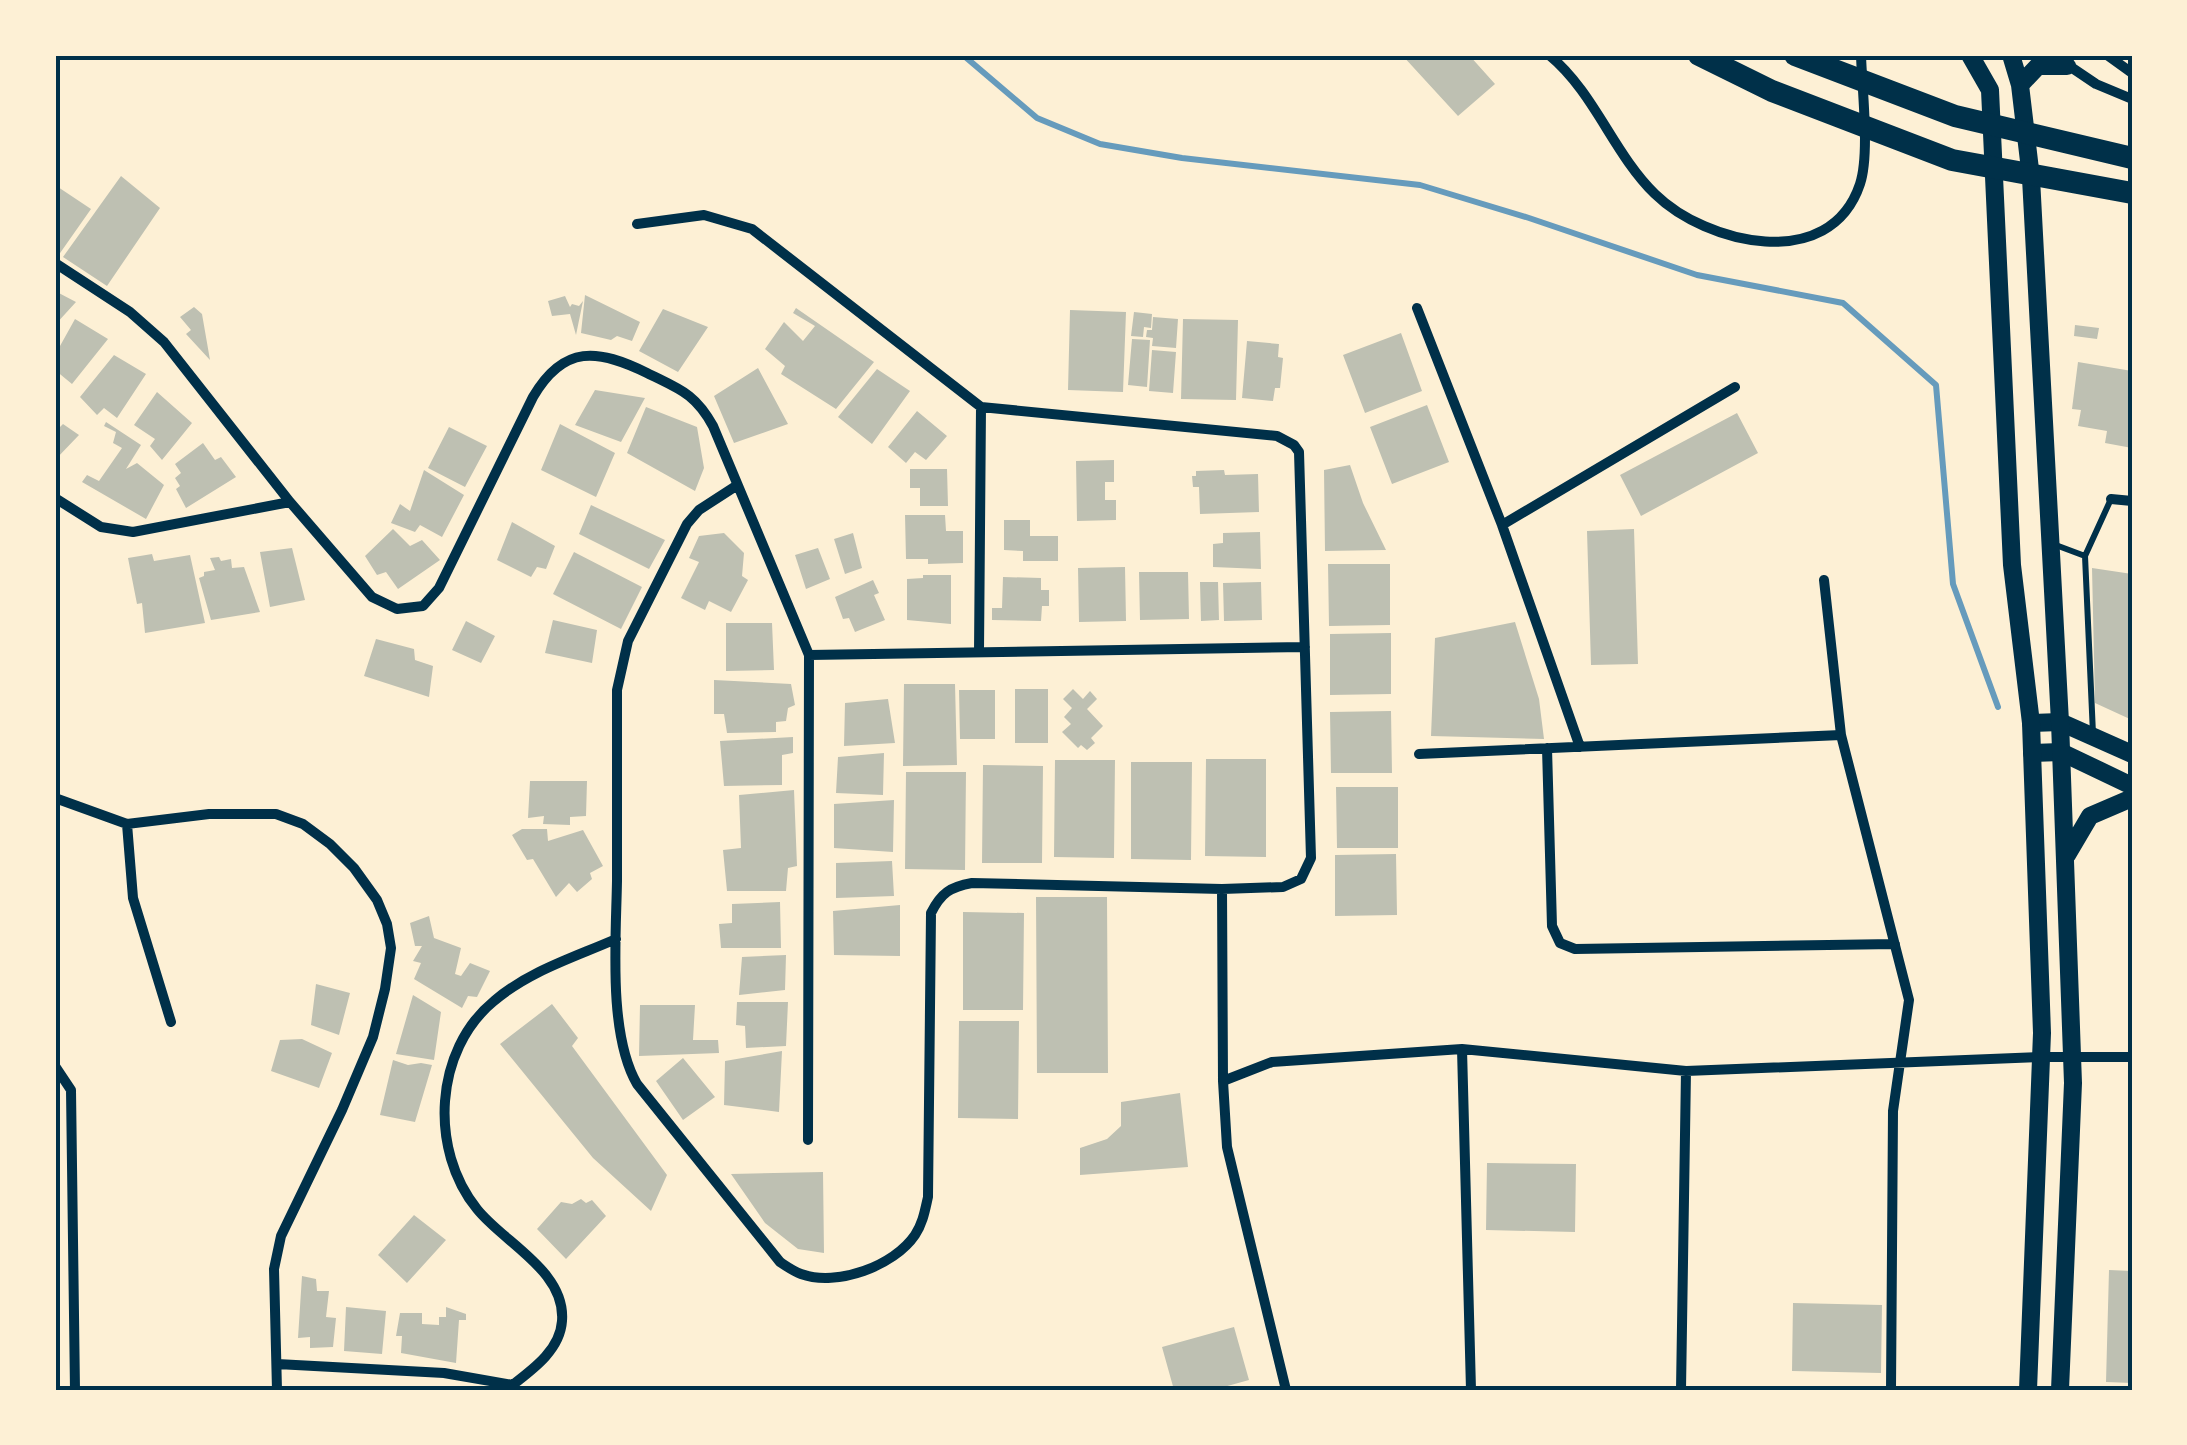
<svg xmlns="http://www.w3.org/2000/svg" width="2187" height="1445" font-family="Barlow,sans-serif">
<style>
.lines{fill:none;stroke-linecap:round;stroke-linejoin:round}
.stream{stroke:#669bbc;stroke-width:6}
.building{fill:#bec0b2}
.service{stroke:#003049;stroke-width:6}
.minor{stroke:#003049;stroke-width:10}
.secondary{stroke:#003049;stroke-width:18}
.primary{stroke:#003049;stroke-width:18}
.motorway{stroke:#003049;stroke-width:22}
.neatline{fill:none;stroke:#003049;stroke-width:4}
</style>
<rect width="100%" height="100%" fill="#fdf0d5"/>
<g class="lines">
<!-- stream -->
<path class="stream" d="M963,55L1037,118L1100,144L1182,158L1420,185L1529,218L1697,275L1843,303L1936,385L1953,584L1998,707"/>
</g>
<!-- building -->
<path class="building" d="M1402,55H1469L1495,84L1458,116Z
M121,176L160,208L107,286L63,257Z
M55,185L91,209L58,256L55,253Z
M55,291L76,302L55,325Z
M585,295L640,322L632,341L617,336L611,340L581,333Z
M565,296L570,307L572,304L579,306L583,301L576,335L570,314L552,316L548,301Z
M194,307L202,314L210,360L186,334L191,330L180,317Z
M796,308L874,362L836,409L781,374L785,366L765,349L784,322L803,341L815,326L793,313Z
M663,309L708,327L678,372L639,351Z
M1070,310L1126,312L1123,392L1068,390Z
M1134,312L1152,314L1151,328L1144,327L1143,337L1131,336Z
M1153,317L1178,319L1176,348L1152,346L1153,338L1146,337L1147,330H1152Z
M75,319L108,339L72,384L55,370V355Z
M1183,319L1238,320L1236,400L1181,399Z
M2075,325L2099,328L2097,339L2074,336Z
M1401,333L1422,391L1365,413L1343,355Z
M1132,339L1150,340L1147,387L1128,385Z
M1247,341L1279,344L1278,357L1283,358L1280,388H1275L1273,401L1242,398Z
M1152,350L1176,352L1173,393L1149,391Z
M114,355L146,374L117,418L104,408L97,415L80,397Z
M2078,362L2132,371V448L2105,443L2107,431L2078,426L2081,410L2072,409Z
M758,368L788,424L734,443L714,396Z
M877,369L910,391L872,444L838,417Z
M595,390L645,398L621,442L575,425Z
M157,392L192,423L162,460L150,446L155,439L134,425Z
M1427,405L1449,462L1392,484L1370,427Z
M646,407L697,427L704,468L695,491L627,453Z
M917,411L947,436L926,460L915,452L906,463L888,447Z
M1737,413L1758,453L1641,516L1620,475Z
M106,422L141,445L126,469L137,463L164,485L146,519L82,482L87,475L99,481L122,448L113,443L116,432L104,426Z
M63,424L79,435L55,460V432Z
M560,424L615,453L596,497L541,470Z
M449,427L487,446L465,487L428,468Z
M203,443L215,460L221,457L236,477L186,508L176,489L180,486L175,478L181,473L175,464Z
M1114,460V482H1105V500H1116V520L1077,521L1076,461Z
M1350,465L1363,503L1386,550L1325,551L1324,470Z
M910,469H947L948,506H920V488H910Z
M424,470L464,495L442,537L420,525L415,532L391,523L400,504L410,511Z
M1224,470L1225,475L1258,474L1259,512L1200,514L1199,487H1193L1192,476H1196V471Z
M591,505L665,540L649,569L579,534Z
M905,515H945L946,531H963V563L928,564V559H906Z
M1004,520H1030V536H1058V561H1023V551L1004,550Z
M512,522L555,546L546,569L537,567L531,577L497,560Z
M393,529L410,546L422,540L440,560L398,589L386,572L377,575L365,556Z
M1634,529L1638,664L1591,665L1587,531Z
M1260,532L1261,569L1213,567V544L1223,543V533Z
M724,533L744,553L742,576L748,580L731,612L709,601L705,610L681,598L699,562L689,558L699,536Z
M853,533L862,568L845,574L834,539Z
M292,548L305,600L270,607L260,552Z
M818,548L830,579L806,589L795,555Z
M574,552L642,587L621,629L553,594Z
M152,554L154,561L190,555L205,623L145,633L142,603L137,604L128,558Z
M219,557L221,561L231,559L232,568L244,567L260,612L211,620L199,578L204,576V572L215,570L210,558Z
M1328,564H1390V625L1329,626Z
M1125,567L1126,621L1079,622L1078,568Z
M2092,568L2132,574V720L2095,703Z
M1139,572H1188L1189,619L1140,620Z
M923,575H951V624L907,620V579L923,578Z
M1003,577L1041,578V590H1049V606H1042L1041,621L992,620V608H1002Z
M873,580L879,593L874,595L885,620L855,632L849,618L843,619L835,597Z
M1200,582H1218L1219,620L1201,621Z
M1261,582L1262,620L1224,621L1223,583Z
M553,620L597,630L592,663L545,653Z
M466,621L495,636L481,663L452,650Z
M1515,622L1539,699L1544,739L1431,736L1435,638Z
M726,623H772L774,670L726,671Z
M1391,633V694L1330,695V634Z
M376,639L414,649L415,660L433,666L429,697L364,676Z
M714,680L791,684L795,705L788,708L786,721L776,722V732L727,733L724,714H714Z
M904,684H955L957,765L903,766Z
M1015,689H1048V743H1015Z
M1073,689L1083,699L1090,691L1097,699L1087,709L1103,726L1091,738L1095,743L1087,750L1081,745L1078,748L1062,732L1071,724L1064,717L1072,708L1063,699Z
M959,690H995V739H960Z
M888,699L895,743L844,746L845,703Z
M1391,711L1392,773H1331L1330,712Z
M793,737V753L782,755V785L724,786L720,741Z
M884,753L883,795L836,793L838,757Z
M1206,759H1266V857L1205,856Z
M1055,760H1115L1114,858L1054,857Z
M1131,762H1192L1191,860L1131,859Z
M983,765L1043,766L1042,863H982Z
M906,772H966L965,870L905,869Z
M530,781H587L586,816L570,817V825L543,824L544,816L528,818Z
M1336,787H1398V848H1337Z
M794,790L797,866L788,868L786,891H727L723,850L741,848L739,795Z
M894,800L893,852L834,848V804Z
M522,829H547L548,841L583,830L603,866L590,873L592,879L577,892L569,883L556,897L533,859L527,860L512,835Z
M1396,854L1397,915L1335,916V855Z
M892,861L894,896L836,898V863Z
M1036,897H1107L1108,1073H1037Z
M780,902L781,948H721L719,924L732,923V904Z
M900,905V956L834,955L833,911Z
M963,912L1024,913L1023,1010H963Z
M429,916L434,938L461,948L455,974L461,976L470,963L490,971L477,997L468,996L462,1008L414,979L421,963L413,961L422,946H415L410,923Z
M786,955L785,990L739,995L742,957Z
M316,984L350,993L339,1035L311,1025Z
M413,995L441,1012L434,1060L396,1054Z
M737,1002H788L786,1046L746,1048L745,1026L736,1025Z
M552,1004L578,1038L572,1046L667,1175L651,1211L593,1158L500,1044Z
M640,1005H695L693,1040H718L719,1053L639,1056Z
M959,1021H1019L1018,1119L958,1118Z
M302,1039L332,1053L319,1088L271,1071L280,1040Z
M782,1051L779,1112L724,1105L725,1061Z
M683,1058L715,1097L683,1120L656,1081Z
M393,1060L408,1065L421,1063L432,1065L415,1122L380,1115Z
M1180,1093L1188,1167L1080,1175V1148L1107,1139L1121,1126V1102Z
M1487,1163L1576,1164L1575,1232L1486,1230Z
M823,1172L824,1253L798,1249L765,1223L731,1174Z
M581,1199L586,1203L592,1200L606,1216L566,1259L537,1229L561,1202L572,1204Z
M414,1215L446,1240L407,1283L378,1255Z
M2109,1270L2132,1271V1383L2106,1382Z
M302,1276L316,1279L317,1291H329L326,1317L336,1318L333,1347L310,1348V1337L298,1338Z
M1793,1303L1882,1305L1881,1373L1792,1371Z
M346,1307L386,1311L382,1354L344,1351Z
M446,1307L466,1314V1320H459L456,1363L401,1353L402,1336H396L400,1313H422V1324L439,1325V1317H446Z
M1234,1327L1249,1380L1213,1390H1174L1162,1347Z"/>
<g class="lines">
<!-- service -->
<path class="service" d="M2053,544L2085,556
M2093,734L2085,556L2111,499
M2061,1389L2100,1390"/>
<!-- minor -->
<path class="minor" d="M1549,55C1595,93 1613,153 1655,194C1706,244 1830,274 1860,184C1870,154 1862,89 1861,55
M2053,55L2096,84L2132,99
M2107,55L2132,73
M637,224L704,215L752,229L981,407L1277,436L1294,445L1299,452L1311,858L1301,879L1283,887L1222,889L1223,1081L1227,1147L1286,1390
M55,263L130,312L164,342L290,502L372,597L397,609L423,606L439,588L533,397C564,344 598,349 647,373C679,389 695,393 713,426L809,655L808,1140
M1417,308L1502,525L1580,747
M736,486L699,510L687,524L628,641L617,690C617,754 617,817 617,881C616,939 608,1034 637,1084L780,1262C786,1266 793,1271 801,1274C837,1287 894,1266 915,1235C923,1223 925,1210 928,1197L931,913C941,893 950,887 972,883L1222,889
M55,498L101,527L133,532L290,502
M2111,499L2132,501
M1502,525L1735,387
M1824,580L1841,735L1909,1000L1893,1111L1891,1390
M979,652L981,407
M809,655L1305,647
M1547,748L1552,926L1560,943L1575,949L1895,944
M1419,754L1841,735
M55,798L127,824L209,814H276L303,824L330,844L354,868L377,900L387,924L391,948L385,989L373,1037L342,1110L281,1236L274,1269L277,1390
M127,824L133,898L171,1022
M1462,1049L1471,1390
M55,1066L71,1090L75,1390
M1223,1081L1272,1062L1462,1049L1686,1071L2042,1057H2132
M277,1364L444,1373L513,1385
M506,1390C529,1372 560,1352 562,1321C566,1271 504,1243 477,1209C429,1150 434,1050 494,1001C529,971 575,957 616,939
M1681,1390L1686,1071"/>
<!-- secondary -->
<path class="secondary" d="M2031,723L2060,722L2132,754
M2032,753L2061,752L2132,786"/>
<!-- primary -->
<path class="primary" d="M1970,55L1990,90L2012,565L2031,723L2042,1033L2028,1390
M2011,55L2020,85L2031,178L2060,722L2073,1083L2060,1390
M2020,85L2038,66H2067
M2067,855L2090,816L2132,798"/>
<!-- motorway -->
<path class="motorway" d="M1699,55L1772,91L1952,160L2132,193
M1795,55L1955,116L2132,158"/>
</g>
<!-- border -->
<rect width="2187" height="1445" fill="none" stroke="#fdf0d5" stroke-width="115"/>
<rect x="58" y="58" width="2072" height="1330" class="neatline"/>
</svg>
